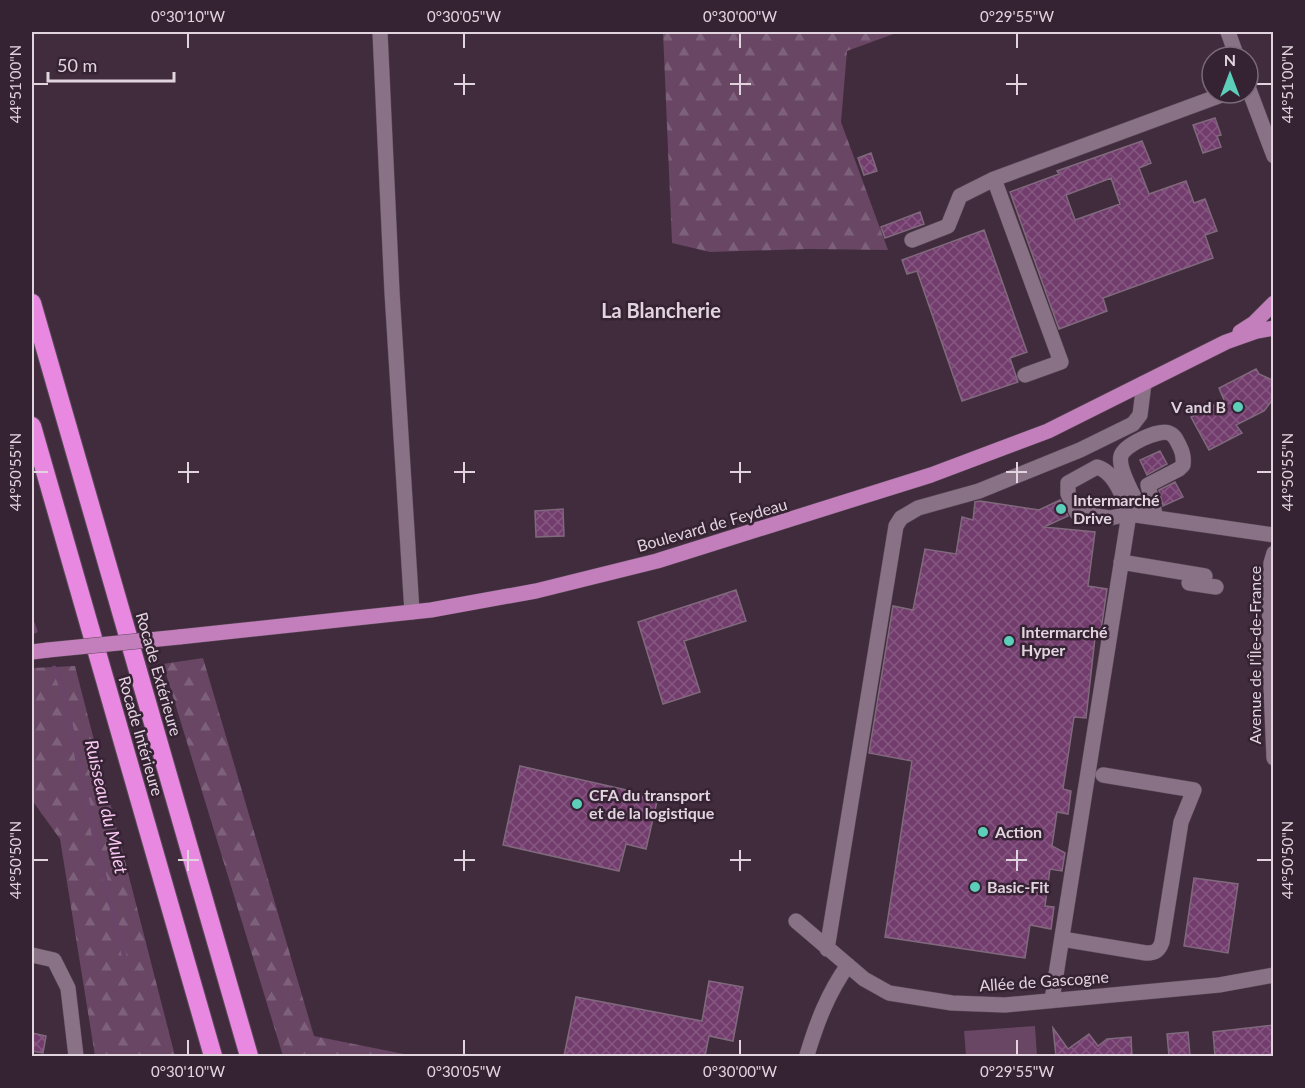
<svg xmlns="http://www.w3.org/2000/svg" width="1305" height="1088" font-family="Lato,sans-serif">
<style>
.forest{fill:url(#forest-firs)}
.garden{fill:#684664}
.lines{fill:none;stroke-linecap:round;stroke-linejoin:round}
.stream{stroke:#6b4469;stroke-width:5}
.building{fill:url(#building-cross-hatch);stroke:#80697d;stroke-width:1.5;fill-rule:evenodd}
.minor-casing{stroke:#5a4a58;stroke-width:16}
.major-casing{stroke:#5a4a58;stroke-width:16}
.highway-casing{stroke:#5a4a58;stroke-width:20}
.minor{stroke:#897186;stroke-width:15}
.major{stroke:#c37fbc;stroke-width:15}
.highway{stroke:#e988e0;stroke-width:18}
.major-bridge-casing{stroke:#5a4a58;stroke-width:16;stroke-linecap:butt}
.major-bridge{stroke:#c37fbc;stroke-width:15}
.ticks{fill:none;stroke:#e1d4df;stroke-width:2}
.poi-dot{fill:#5cceba;stroke:#352233;stroke-width:2}
.labels{text-anchor:middle;stroke-width:5;stroke-linejoin:round;paint-order:stroke}
.poi-label{font-size:16px;font-weight:bold;fill:#e1d4df;stroke:#352233;text-anchor:start}
.street-label{font-size:16px;fill:#e1d4df;stroke:#352233}
.water-label{font-size:18px;font-style:italic;fill:#f8c8f2;stroke:#352233}
.quarter-label{font-size:20px;font-weight:bold;fill:#e1d4df;stroke:#352233}
.neatline{fill:none;stroke:#e1d4df;stroke-width:2}
.ticks-label{font-size:15px;text-anchor:middle;fill:#e1d4df}
</style>
<defs>
<pattern id="forest-firs" width="22" height="20" patternUnits="userSpaceOnUse" patternTransform="scale(1.5)"><rect width="22" height="20" fill="#684664"/><path d="M5 1l3.5 6h-7zM16 11l3.5 6h-7z" fill="#7d607a"/></pattern>
<pattern id="building-cross-hatch" width="8" height="8" patternUnits="userSpaceOnUse" patternTransform="scale(1.5)"><rect width="8" height="8" fill="#723d6d"/><path d="M0 0l8 8M0 8l8-8" fill="none" stroke="#865881"/></pattern>
</defs>
<rect width="100%" height="100%" fill="#402c3d"/>
<!-- forest -->
<path class="forest" d="M663,32H899L847,51L841,122L888,250L808,249L710,252L672,243Z
M203,658L314,1036L414,1056H283L163,664Z
M75,666L175,1056H95L60,839L34,803L32,772V668Z"/>
<!-- garden -->
<path class="garden" d="M1035,1026L1037,1056H966L964,1031Z"/>
<g class="lines">
<!-- stream -->
<path class="stream" d="M32,623L35,631
M54,668L62,687L99,856L124,954"/>
</g>
<!-- building -->
<path class="building" d="M1215,118L1221,135L1217,136L1221,147L1203,153L1193,125Z
M1142,141L1151,163L1139,168L1149,194L1186,181L1194,203L1205,199L1217,231L1205,235L1213,258L1103,298L1107,311L1059,329L1010,192L1059,174L1057,171ZM1111,178L1120,204L1075,220L1066,195Z
M871,153L877,171L864,175L858,158Z
M920,212L924,224L885,238L881,227Z
M984,230L1027,352L1010,358L1018,382L962,401L917,271L907,274L902,260Z
M1256,369L1259,374L1270,379L1274,383V395L1270,403L1264,411L1236,425L1242,433L1209,450L1191,417L1224,400L1219,388Z
M1160,451L1167,464L1147,475L1140,460Z
M1175,482L1183,497L1163,506L1159,490Z
M1060,500L1068,516L1044,527L1095,532L1088,586L1107,589L1100,637L1095,638L1086,718L1074,717L1063,789L1071,791L1068,814L1057,812L1052,846L1065,853L1062,871L1050,869L1045,906L1054,907L1051,929L1030,925L1025,958L885,937L912,761L869,753L893,606L913,610L925,549L956,554L962,517L973,520L975,502L980,501L1039,510Z
M563,509L564,536L536,537L535,511Z
M736,590L746,621L684,641L700,692L663,704L638,622Z
M520,766L658,797L646,849L626,844L619,871L503,845Z
M1194,878L1238,884L1228,953L1184,946Z
M709,981L743,987L733,1041L709,1036L705,1056H564L576,997L702,1021Z
M1274,1025V1056H1215L1213,1032Z
M1053,1028L1068,1049L1089,1034L1098,1046L1107,1039L1131,1037L1132,1056H1056Z
M1188,1032L1190,1056H1169L1167,1034Z
M32,1033L46,1036L43,1053L32,1051Z"/>
<g class="lines">
<!-- minor casing -->
<g class="minor-casing">
<path id="minor" d="M380,32L392,292L412,612
M1228,32L1237,57
M1248,87L1274,156
M912,240L948,226L960,196L994,179
M1025,375L1061,362L994,179L1227,93
M1097,467C1115,472 1124,498 1129,514L1110,518L1077,513L1068,494V483Z
M1144,516C1138,503 1117,470 1121,456C1124,445 1158,429 1169,433C1175,435 1177,441 1180,447C1183,453 1184,458 1183,465L1179,469L1148,485L1156,518
M1274,553L1271,563L1269,638L1274,758
M1121,562L1205,576
M1189,583L1216,587
M796,921L864,979L889,993L952,1003L1005,1005L1219,985L1274,975
M1062,939L1146,953C1155,953 1159,951 1162,942L1181,822L1194,790L1103,775
M827,949L896,526L901,518L918,508L979,491L1080,450L1133,424L1140,415L1144,383
M32,955L54,960L68,988L76,1056
M1052,1000L1129,514L1274,535
M807,1055C817,1022 828,993 848,965"/>
</g>
<!-- major casing -->
<g class="major-casing">
<path id="major" d="M1240,332L1254,323L1274,303
M179,637L431,610L536,591L657,561L931,475L1048,431L1226,342L1257,331L1274,328
M32,652L48,650"/>
</g>
<!-- highway casing -->
<g class="highway-casing">
<path id="highway" d="M32,303L249,1056
M32,426L213,1056"/>
</g>
<!-- minor -->
<use href="#minor" class="minor"/>
<!-- major -->
<use href="#major" class="major"/>
<!-- highway -->
<use href="#highway" class="highway"/>
<!-- major-bridge casing -->
<g class="major-bridge-casing">
<path id="major-bridge" d="M48,650L179,637"/>
</g>
<!-- major-bridge -->
<use href="#major-bridge" class="major-bridge"/>
</g>
<!-- ticks -->
<path class="ticks" d="M188,33V48M464,33V48M740,33V48M1017,33V48M464,74V95M740,74V95M1017,74V95M33,84H48M454,84H475M730,84H751M1006,84H1027M1257,84H1272M188,462V483M464,462V483M740,462V483M1017,462V483M33,472H48M178,472H199M454,472H475M730,472H751M1006,472H1027M1257,472H1272M188,850V871M464,850V871M740,850V871M1017,850V871M33,860H48M178,860H199M454,860H475M730,860H751M1006,860H1027M1257,860H1272M188,1040V1055M464,1040V1055M740,1040V1055M1017,1040V1055"/>
<!-- markers -->
<g class="poi-dot">
<circle cx="1238" cy="407" r="6"/>
<circle cx="1061" cy="509" r="6"/>
<circle cx="1009" cy="641" r="6"/>
<circle cx="577" cy="804" r="6"/>
<circle cx="983" cy="832" r="6"/>
<circle cx="975" cy="887" r="6"/>
</g>
<g class="labels">
<!-- poi labels -->
<g class="poi-label">
<text x="1226" y="413" text-anchor="end">V and B</text>
<text x="1073" y="506">Intermarché<tspan x="1073" dy="18">Drive</tspan></text>
<text x="1021" y="638">Intermarché<tspan x="1021" dy="18">Hyper</tspan></text>
<text x="589" y="801">CFA du transport<tspan x="589" dy="18">et de la logistique</tspan></text>
<text x="995" y="838">Action</text>
<text x="987" y="893">Basic-Fit</text>
</g>
<!-- street labels -->
<g class="street-label">
<text transform="translate(712 525) rotate(-16)" y="6">Boulevard de Feydeau</text>
<text transform="translate(1255 655) rotate(-90)" y="6">Avenue de l'Île-de-France</text>
<text transform="translate(159 674) rotate(74)" y="6">Rocade Extérieure</text>
<text transform="translate(141 736) rotate(74)" y="6">Rocade Intérieure</text>
<text transform="translate(1044 981) rotate(-4)" y="6">Allée de Gascogne</text>
</g>
<!-- water labels -->
<g class="water-label">
<text transform="translate(106 807) rotate(77)" y="6">Ruisseau du Mulet</text>
</g>
<!-- quarter labels -->
<g class="quarter-label">
<text x="661" y="318">La Blancherie</text>
</g>
</g>
<!-- border -->
<rect width="1305" height="1088" fill="none" stroke="#352233" stroke-width="66"/>
<!-- north arrow -->
<g transform="translate(1230 75)"><circle r="28" fill="#352233" stroke="#7a6978" stroke-width="1.5"/>
<path d="M0-4.5L10 22L0 15L-10 22Z" fill="#5cceba"/>
<text y="-9" font-size="16" font-weight="bold" text-anchor="middle" fill="#e1d4df">N</text>
</g>
<!-- scale -->
<path d="M48 72v9h126v-9" fill="none" stroke="#e1d4df" stroke-width="3"/>
<text x="57" y="72" font-size="18" fill="#e1d4df" stroke="#352233" stroke-width="4.5" paint-order="stroke">50 m</text>
<rect x="33" y="33" width="1239" height="1022" class="neatline"/>
<g class="ticks-label">
<text x="188" y="22">0°30'10"W</text>
<text x="464" y="22">0°30'05"W</text>
<text x="740" y="22">0°30'00"W</text>
<text x="1017" y="22">0°29'55"W</text>
<text transform="translate(16 84) rotate(-90)" y="5">44°51'00"N</text>
<text transform="translate(1288 84) rotate(-90)" y="5">44°51'00"N</text>
<text transform="translate(16 472) rotate(-90)" y="5">44°50'55"N</text>
<text transform="translate(1288 472) rotate(-90)" y="5">44°50'55"N</text>
<text transform="translate(16 860) rotate(-90)" y="5">44°50'50"N</text>
<text transform="translate(1288 860) rotate(-90)" y="5">44°50'50"N</text>
<text x="188" y="1077">0°30'10"W</text>
<text x="464" y="1077">0°30'05"W</text>
<text x="740" y="1077">0°30'00"W</text>
<text x="1017" y="1077">0°29'55"W</text>
</g>
</svg>
